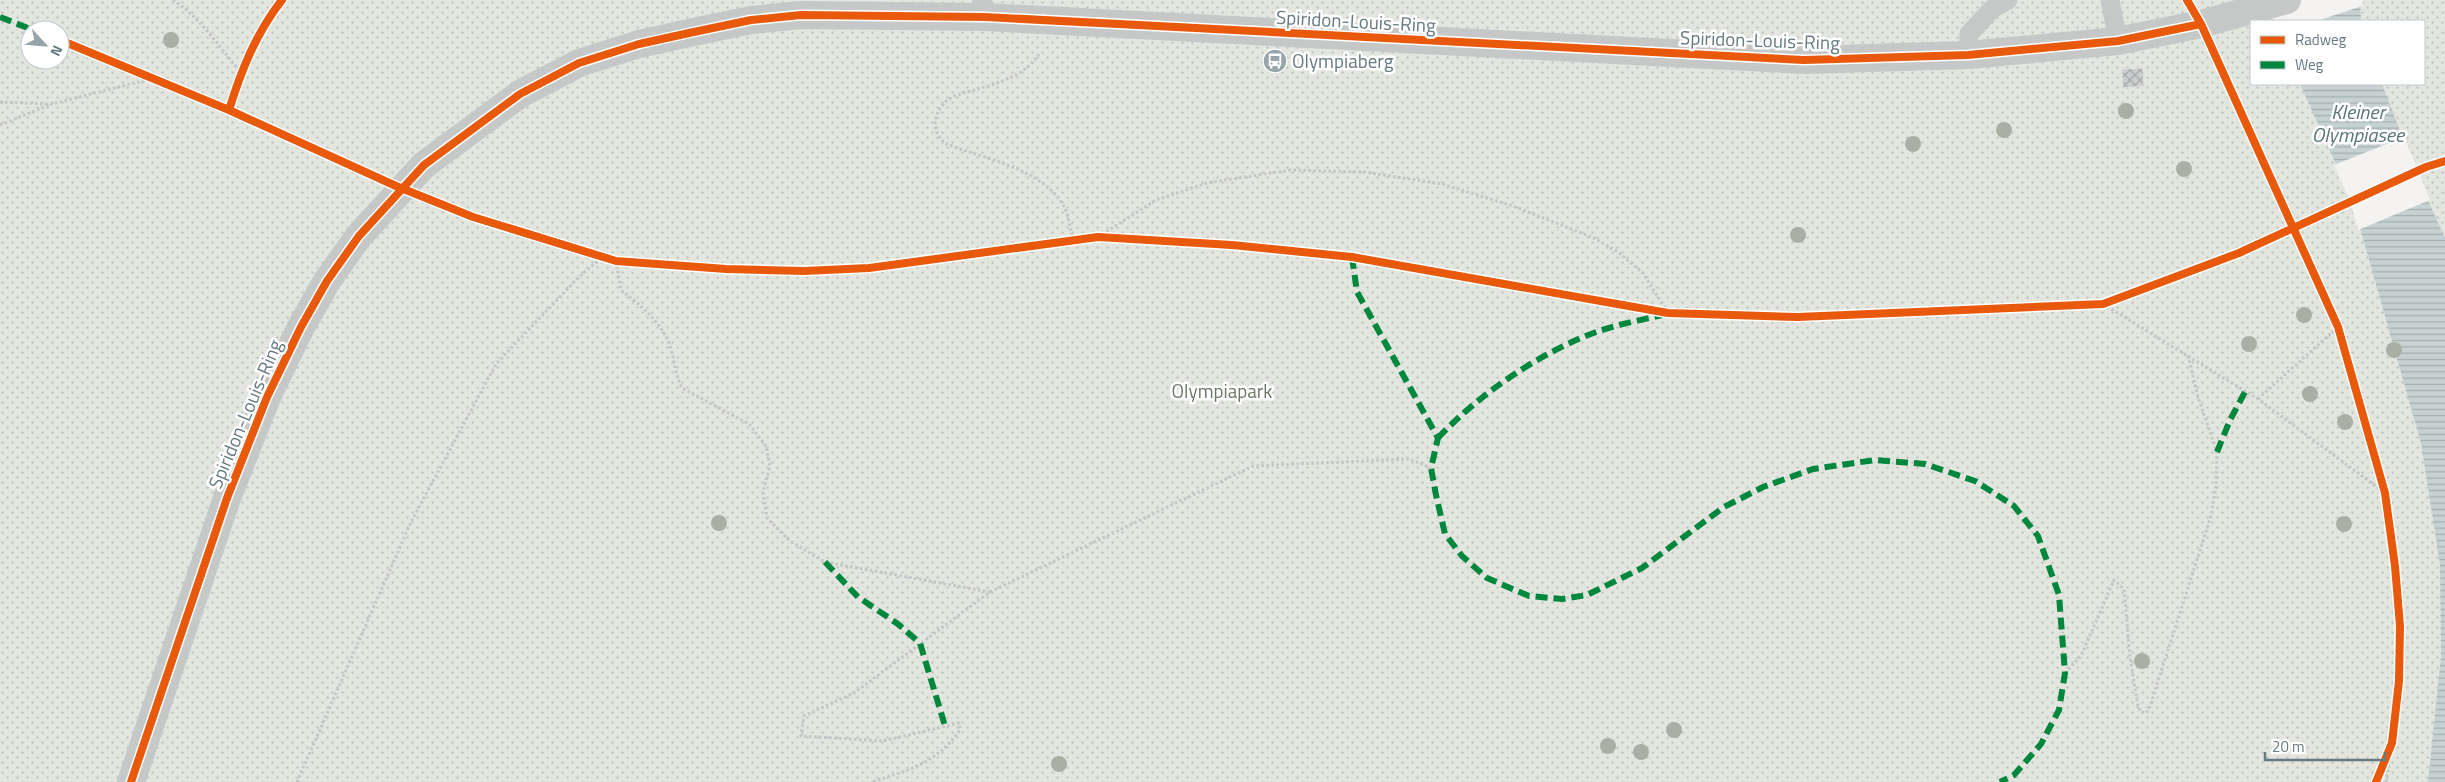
<svg xmlns="http://www.w3.org/2000/svg" width="2445" height="782" font-family="'Titillium Web',sans-serif">
<style>
.park{fill:url(#park-dots);fill-rule:evenodd}
.water{fill:url(#water-rules)}
.pier{fill:#f4f3f2}
.building{fill:url(#building-cross-hatch);stroke:#e3e2e2}
.lines{fill:none;stroke-linecap:round;stroke-linejoin:round}
.path{stroke:#c4c5c6;stroke-width:3;stroke-dasharray:2.5 2.5;stroke-linecap:butt}
.service{stroke:#c6c8c8;stroke-width:19}
.minor{stroke:#c6c8c8;stroke-width:28}
.quiet{stroke:#00873e;stroke-width:6;stroke-dasharray:12 6;stroke-linecap:butt}
.cycleway-casing{stroke:#fff;stroke-width:11}
.cycleway{stroke:#e8590c;stroke-width:8}
.tree{fill:#a9afa3}
.labels{text-anchor:middle;stroke-width:5;stroke-linejoin:round;paint-order:stroke}
.street-label{font-size:19px;fill:#657a81;stroke:#fff}
.poi-label{font-size:19px;fill:#657a81;stroke:#fff;text-anchor:start}
.park-label{font-size:19px;fill:#6c7863;stroke:#fff}
.water-label{font-size:20px;font-style:italic;fill:#5b7677;stroke:#fff}
</style>
<defs>
<pattern id="park-dots" width="8" height="8" patternUnits="userSpaceOnUse" patternTransform="scale(1.25)"><rect width="8" height="8" fill="#e3e5df"/><path d="M2 2h.1M6 6h.1" fill="none" stroke="#bcbfba" stroke-width="1.8" stroke-linecap="round"/></pattern>
<pattern id="water-rules" width="6" height="5" patternUnits="userSpaceOnUse" patternTransform="scale(1.25)"><rect width="6" height="5" fill="#c6d1d2"/><path d="M0 2.5h6" fill="none" stroke="#a4afb0"/></pattern>
<pattern id="building-cross-hatch" width="8" height="8" patternUnits="userSpaceOnUse" patternTransform="scale(1.25)"><rect width="8" height="8" fill="#cbcccd"/><path d="M0 0l8 8M0 8l8-8" fill="none" stroke="#a8abac"/></pattern>
</defs>
<rect width="100%" height="100%" fill="#f4f3f2"/>
<!-- park -->
<path class="park" d="M0,0H2445V782H0ZM2251,21H2424V84H2251ZM30,30H60V60H30Z"/>
<!-- water -->
<path class="water" d="M2360,0L2361,21H2278Z
M2300,84H2382L2416,173L2445,238V782H2428L2441,656L2440,564L2421,443L2352,200Z"/>
<!-- pier -->
<path class="pier" d="M2269,0H2363L2362,6L2317,21H2275Z
M2404,137L2430,200L2358,230L2350,201L2334,165Z"/>
<!-- building -->
<path class="building" d="M2143,68L2144,86L2123,88L2122,69Z"/>
<g class="lines">
<!-- path -->
<path class="path" d="M173,0C201,18 220,48 241,73
M1039,54C1025,76 998,83 975,90C966,92 957,94 949,99C933,111 929,133 947,144C984,159 1038,167 1062,203C1069,214 1070,227 1072,239
M0,102L52,104L150,79
M0,125L49,105
M1098,237L1156,200L1207,183L1290,170L1365,172L1442,184L1513,206L1594,238L1618,252L1643,273L1668,313
M616,261L621,290C640,305 662,322 670,346C675,361 675,374 682,388L749,424L766,446L770,466L763,492L767,518L790,541L825,562L990,592L854,693L804,716L801,736L883,741L959,723L960,730C935,764 910,770 871,782
M2103,304L2258,399L2385,493
M2258,399L2338,327
M990,592L1253,466L1409,459L1431,468
M2065,673L2081,656L2114,580L2124,589L2130,657L2138,707L2141,712L2146,713L2149,709L2211,516L2216,486L2217,452L2198,397L2188,355
M297,782L411,522L496,364L577,279L601,258
M2386,782L2392,743"/>
<!-- service -->
<path class="service" d="M982,0L985,17
M2110,0L2118,41
M1968,55L1969,34L1992,9L2008,0"/>
<!-- minor -->
<path class="minor" d="M131,782L227,498L267,397L301,327L327,281L359,236L424,165L520,94L579,63L639,44L689,33L751,20L801,15L985,17L1804,60L1968,55L2118,41L2201,24L2287,0"/>
<!-- quiet -->
<path class="quiet" d="M0,17L33,30
M1352,257L1357,292L1438,438L1431,468L1436,495L1445,534L1462,556L1487,578L1529,596L1562,599L1587,595L1642,568L1724,507L1763,487L1813,469L1875,460L1925,464L1975,481L2014,506L2038,536L2059,595L2065,673L2059,710L2041,744L2014,775L2000,782
M1438,438C1479,394 1542,351 1599,331C1619,324 1642,320 1662,315
M2217,452L2230,420L2245,392
M825,562L858,597L898,624L920,643L945,726"/>
<!-- cycleway casing -->
<g class="cycleway-casing">
<path id="cycleway" d="M2187,0L2201,24L2338,327L2385,493L2395,566L2400,626L2399,681L2392,743L2376,782
M60,40L229,110L396,186L473,217L616,261L726,269L804,271L869,268L1098,237L1232,245L1352,257L1668,313L1798,317L2103,304L2239,253L2426,167L2445,161
M229,110C241,71 256,33 282,0
M131,782L227,498L267,397L301,327L327,281L359,236L424,165L520,94L579,63L639,44L689,33L751,20L801,15L985,17L1804,60L1968,55L2118,41L2201,24"/>
</g>
<!-- cycleway -->
<use href="#cycleway" class="cycleway"/>
</g>
<!-- trees -->
<g class="tree">
<circle cx="171" cy="40" r="8"/>
<circle cx="2126" cy="111" r="8"/>
<circle cx="2004" cy="130" r="8"/>
<circle cx="1913" cy="144" r="8"/>
<circle cx="2184" cy="169" r="8"/>
<circle cx="1798" cy="235" r="8"/>
<circle cx="2304" cy="315" r="8"/>
<circle cx="2249" cy="344" r="8"/>
<circle cx="2394" cy="350" r="8"/>
<circle cx="2310" cy="394" r="8"/>
<circle cx="2345" cy="422" r="8"/>
<circle cx="719" cy="523" r="8"/>
<circle cx="2344" cy="524" r="8"/>
<circle cx="2142" cy="661" r="8"/>
<circle cx="1674" cy="730" r="8"/>
<circle cx="1608" cy="746" r="8"/>
<circle cx="1641" cy="752" r="8"/>
<circle cx="1059" cy="764" r="8"/>
</g>
<!-- icons -->
<defs>
<g id="bus-disc" transform="scale(1.25)"><circle r="9.5" fill="#97a4a9" stroke="#fff"/><path d="M-5-6H5V4H4V6H2V4H-2V6H-4V4H-5ZM-3.5-4V0h7V-4ZM-3.5 1.2v1.5H-2V1.2ZM2 1.2v1.5H3.5V1.2Z" fill="#fff"/></g>
</defs>
<g fill-rule="evenodd">
<use href="#bus-disc" x="1275" y="61"/>
</g>
<g class="labels">
<!-- street labels -->
<g class="street-label">
<text transform="translate(1356 21) rotate(3)" y="7">Spiridon-Louis-Ring</text>
<text transform="translate(1760 40) rotate(2)" y="7">Spiridon-Louis-Ring</text>
<text transform="translate(245 414) rotate(-67)" y="7">Spiridon-Louis-Ring</text>
</g>
<!-- poi labels -->
<g class="poi-label">
<text x="1292" y="68">Olympiaberg</text>
</g>
<!-- park labels -->
<g class="park-label">
<text x="1222" y="398">Olympiapark</text>
</g>
<!-- water labels -->
<g class="water-label">
<text x="2358" y="119">Kleiner<tspan x="2358" dy="23">Olympiasee</tspan></text>
</g>
</g>
<!-- legend -->
<rect x="2250" y="20" width="175" height="65" fill="#ffffff" stroke="#c1cacd"/>
<rect x="2260" y="36" width="25" height="8" fill="#e8590c" stroke="#c1cacd"/>
<text x="2295" y="45" font-size="15" fill="#657a81">Radweg</text>
<rect x="2260" y="61" width="25" height="8" fill="#00873e" stroke="#c1cacd"/>
<text x="2295" y="70" font-size="15" fill="#657a81">Weg</text>
<!-- north arrow -->
<g transform="translate(45 45) rotate(116)"><circle r="24" fill="#ffffff" stroke="#c1cacd"/>
<path d="M0-4L9 19L0 12L-9 19Z" fill="#97a4a9"/>
<text y="-8" font-size="14" font-weight="bold" text-anchor="middle" fill="#657a81">N</text>
</g>
<!-- scale -->
<path d="M2265 752v8h120v-8" fill="none" stroke="#657a81" stroke-width="2.5"/>
<text x="2272" y="752" font-size="15" fill="#657a81" stroke="#ffffff" stroke-width="4" paint-order="stroke">20 m</text>
</svg>
